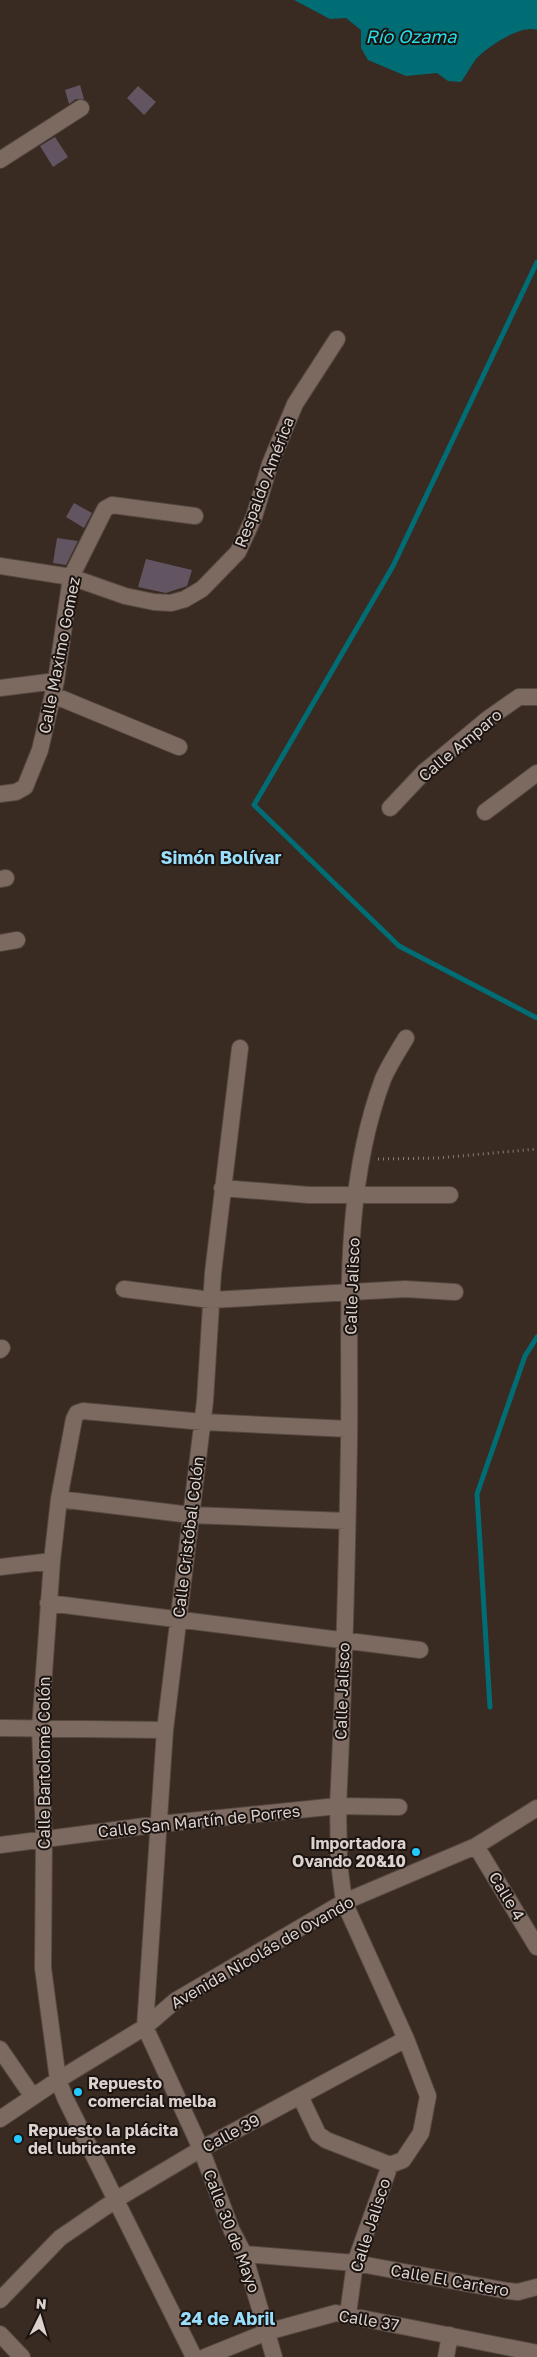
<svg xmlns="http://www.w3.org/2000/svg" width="537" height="2357" font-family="'Golos Text',sans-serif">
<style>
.water{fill:#006d74}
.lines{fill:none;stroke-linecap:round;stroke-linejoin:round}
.stream{stroke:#006d74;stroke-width:5}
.building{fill:#625461}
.minor-casing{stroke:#554841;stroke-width:18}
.path{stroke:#897c76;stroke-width:3;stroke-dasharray:1 4;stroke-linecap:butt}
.minor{stroke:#7c6a61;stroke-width:16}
.poi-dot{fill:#25c9fe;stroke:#1b1411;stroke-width:2}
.labels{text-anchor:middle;stroke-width:4;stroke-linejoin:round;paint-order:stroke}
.street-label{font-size:16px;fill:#dcd2cd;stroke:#1b1411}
.poi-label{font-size:16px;font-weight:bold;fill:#dcd2cd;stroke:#1b1411;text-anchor:start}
.water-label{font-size:18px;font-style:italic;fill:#26dbe8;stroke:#1b1411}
.neighbourhood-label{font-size:18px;font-weight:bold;fill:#99defb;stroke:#1b1411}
</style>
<rect width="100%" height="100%" fill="#392a22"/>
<!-- water -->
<path class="water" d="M294,0H537V30C521,24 487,47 476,59C471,66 466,75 461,82L448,81L437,73L406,76L368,60L361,48V30L346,18L330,19Z"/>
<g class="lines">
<!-- stream -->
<path class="stream" d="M537,262L393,566L254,805L399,946L537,1018
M490,1707L477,1494L525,1356L537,1337"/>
</g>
<!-- building -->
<path class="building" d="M80,85L84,99H76L69,104L65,90Z
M138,86L156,102L144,115L127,98Z
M55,137L68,157L53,167L40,146Z
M74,503L92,513L84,528L66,517Z
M57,538L78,541L66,565L53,563Z
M146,559L192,570L187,586L166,593L138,587Z"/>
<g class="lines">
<!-- minor casing -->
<g class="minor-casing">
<path id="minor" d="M0,160L81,108
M0,566L71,577L125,596L154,602L171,603L185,599L202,589L238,552L254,517L270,464L295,404L337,339
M0,688L56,681
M53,695L179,747
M0,794L16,792L25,787L40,750L56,681L71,577L105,509L112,505L195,516
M390,808L424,772L489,718L519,697H537
M485,812L537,773
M0,879L6,878
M0,943L17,940
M240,1048L213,1273L205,1401L165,1730L145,2027L201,2149L232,2231L244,2254L274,2357
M222,1188L309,1195H450
M124,1289L211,1300L405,1289L455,1292
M0,1350L2,1348
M59,1499L191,1515L347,1521
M0,1567L52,1561
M48,1603L420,1650
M0,1728L165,1730
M0,1845L160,1824L338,1806L399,1807
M476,1846L537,1947
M0,2049L33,2097
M300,2096L318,2134L326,2140L390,2165
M0,2119L58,2080L145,2027L175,2001L344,1902L476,1846L537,1808
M244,2254L355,2263L508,2291L518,2292L537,2287
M0,2300L60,2238L117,2199L201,2149L406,2039
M348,2314L355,2263L390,2165L403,2160L421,2133L428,2096L406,2039L344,1902L339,1863L338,1806C344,1685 347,1564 349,1443C351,1322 340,1194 383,1079C389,1065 398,1051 406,1038
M0,2334L22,2357
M194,2357L66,2100L58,2080L43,1968L44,1838L40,1729L52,1561L59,1499L74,1419L77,1413L83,1411L203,1422L349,1429
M205,2357L267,2332L336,2313L537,2353
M446,2357L450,2335"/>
</g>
<!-- path -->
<path class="path" d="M378,1159L438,1158L537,1149"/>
<!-- minor -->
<use href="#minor" class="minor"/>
</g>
<!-- markers -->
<g class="poi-dot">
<circle cx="416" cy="1852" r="5"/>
<circle cx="78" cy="2092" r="5"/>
<circle cx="18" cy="2139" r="5"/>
</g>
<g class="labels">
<!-- street labels -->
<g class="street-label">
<text transform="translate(264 482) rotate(-69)" y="6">Respaldo América</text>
<text transform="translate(59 655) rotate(-79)" y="6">Calle Maximo Gomez</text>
<text transform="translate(460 745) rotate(-40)" y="6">Calle Amparo</text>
<text transform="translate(352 1286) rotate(-88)" y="6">Calle Jalisco</text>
<text transform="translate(188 1537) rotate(-83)" y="6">Calle Cristóbal Colón</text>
<text transform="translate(342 1691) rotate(-88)" y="6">Calle Jalisco</text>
<text transform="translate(44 1763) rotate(-90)" y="6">Calle Bartolomé Colón</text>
<text transform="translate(199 1821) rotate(-6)" y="6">Calle San Martín de Porres</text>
<text transform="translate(507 1896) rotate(59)" y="6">Calle 4</text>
<text transform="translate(262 1952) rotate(-30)" y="6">Avenida Nicolás de Ovando</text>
<text transform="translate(231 2133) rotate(-28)" y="6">Calle 39</text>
<text transform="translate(370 2225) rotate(-72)" y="6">Calle Jalisco</text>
<text transform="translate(232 2231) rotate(69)" y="6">Calle 30 de Mayo</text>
<text transform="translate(450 2280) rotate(10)" y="6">Calle El Cartero</text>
<text transform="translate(369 2320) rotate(9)" y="6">Calle 37</text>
</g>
<!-- poi labels -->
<g class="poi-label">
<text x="406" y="1849" text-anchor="end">Importadora<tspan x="406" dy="18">Ovando 20&amp;10</tspan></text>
<text x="88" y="2089">Repuesto<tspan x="88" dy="18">comercial melba</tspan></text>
<text x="28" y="2136">Repuesto la plácita<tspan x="28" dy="18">del lubricante</tspan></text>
</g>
<!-- water labels -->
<g class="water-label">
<text x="411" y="43">Río Ozama</text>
</g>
<!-- neighbourhood labels -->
<g class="neighbourhood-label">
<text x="221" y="864">Simón Bolívar</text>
<text x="228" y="2325">24 de Abril</text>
</g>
</g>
<!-- north arrow -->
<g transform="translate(40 2317) rotate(5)" stroke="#1b1411" stroke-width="4" paint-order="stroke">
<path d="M0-4L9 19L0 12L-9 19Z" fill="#dcd2cd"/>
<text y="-8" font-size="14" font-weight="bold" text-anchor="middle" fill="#dcd2cd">N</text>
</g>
</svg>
